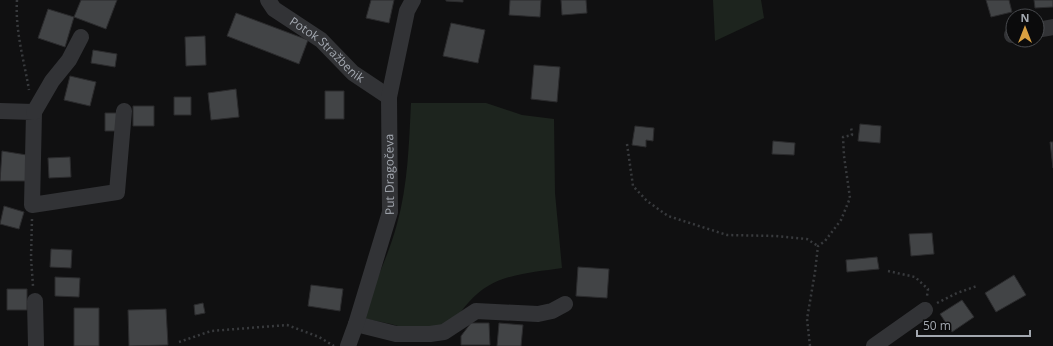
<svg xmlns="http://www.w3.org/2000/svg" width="1053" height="346" font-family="'Open Sans',sans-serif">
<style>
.green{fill:#1d241e}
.building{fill:#424446;stroke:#2b2b2d}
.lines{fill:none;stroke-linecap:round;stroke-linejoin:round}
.path{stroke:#383a3d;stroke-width:2.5;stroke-dasharray:2 3;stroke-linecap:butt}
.minor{stroke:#323336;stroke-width:16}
.labels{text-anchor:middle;stroke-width:3.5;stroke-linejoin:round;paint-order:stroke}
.street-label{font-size:12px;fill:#a3a8b0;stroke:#0b0b0c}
</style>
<rect width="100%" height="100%" fill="#101011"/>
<!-- green -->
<path class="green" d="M713,0H761L764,18L715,41Z
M411,103H486L522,115L554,119L555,193L562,268C537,272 510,273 488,286C474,294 462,309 454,322L418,332L391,324L362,318L363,312C375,283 389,254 397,224C408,185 409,143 411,103Z"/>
<!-- building -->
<path class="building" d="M81,0H117L106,29L74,17Z
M371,0H394L389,23L366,18Z
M446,0H463V2L446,1Z
M510,0H541L540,17L509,15Z
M561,0H586L587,13L562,15Z
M986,0H1009L1012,12L991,17Z
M1034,0H1053V7L1035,8Z
M48,9L74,17L65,47L38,38Z
M236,13L308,40L299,64L227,36Z
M451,23L485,30L478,63L443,56Z
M205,36L206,65L186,66L185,37Z
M93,50L117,54L115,67L91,63Z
M534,65L560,67L557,102L531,99Z
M70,76L96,82L90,106L64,100Z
M236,89L239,117L211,120L208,93Z
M325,91H344V119H325Z
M174,97H191V115H174Z
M133,106H154V126H133Z
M105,113H119V131H105Z
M860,124L881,126L880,143L858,141Z
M635,126L654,128L653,141L646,140V147L632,145Z
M773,141L795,143L794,155L772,154Z
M1050,142H1053V168Z
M2,151L33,156L27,181H0Z
M70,157L71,177L49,178L48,158Z
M4,206L24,212L19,229L0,224Z
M932,233L934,254L911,256L909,234Z
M51,249L72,250L71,268L50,267Z
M877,257L879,269L847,272L846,260Z
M578,267L609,269L607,298L576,296Z
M1014,275L1026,295L996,312L985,293Z
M55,277L80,278L79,297L55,296Z
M311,285L343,289L340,311L308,306Z
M7,289H27V310H7Z
M962,300L974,317L952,332L940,314Z
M203,303L205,313L195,315L194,305Z
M74,308H99V346H74Z
M166,309L168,345L129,346L128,310Z
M471,323H489L490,345H461V336Z
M499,323L523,325L521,346H497Z"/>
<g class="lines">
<!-- path -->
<path class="path" d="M17,0C15,31 24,60 29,90
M627,144L633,186L647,201L668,216L727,235L776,236L807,239L818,246
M32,219L31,258L33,286
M888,271L915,277L928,289L927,296
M937,303L957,293L977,286
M179,342L211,331L287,325L319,337L334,346
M810,346L807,319L815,272L818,246L825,241L841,220L850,198L844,156L843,137L852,135L851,126"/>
<!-- minor -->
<g class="minor">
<path id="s1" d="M268,0L274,9L321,40L353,73L389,97"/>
<path d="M1037,30L1053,27"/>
<path d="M1012,35H1013"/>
<path d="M0,111L34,112L32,205L117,192L124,111"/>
<path d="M34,112L52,81L69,60L81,37"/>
<path d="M35,301L36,346"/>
<path d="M356,324L396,334H430L444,332L476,311L538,314L552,311L565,304"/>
<path id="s2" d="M348,346L356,324L390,212L389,97L407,11L413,0"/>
<path d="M874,346L925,310"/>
</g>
</g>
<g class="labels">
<!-- street labels -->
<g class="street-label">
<text dy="4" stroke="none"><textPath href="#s1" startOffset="78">Potok Stražbenik</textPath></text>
<text dy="4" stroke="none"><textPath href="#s2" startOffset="178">Put Dragočeva</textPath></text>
</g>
</g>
<!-- north arrow -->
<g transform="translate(1025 28)"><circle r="19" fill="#0b0b0c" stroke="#484a4e"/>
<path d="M0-3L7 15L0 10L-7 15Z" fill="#d9a041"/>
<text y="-6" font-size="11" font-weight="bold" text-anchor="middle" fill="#a3a8b0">N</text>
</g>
<!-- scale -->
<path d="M917 330v6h113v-6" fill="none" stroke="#a3a8b0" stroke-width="2"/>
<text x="923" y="330" font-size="12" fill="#a3a8b0" stroke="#0b0b0c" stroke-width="3" paint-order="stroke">50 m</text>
</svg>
